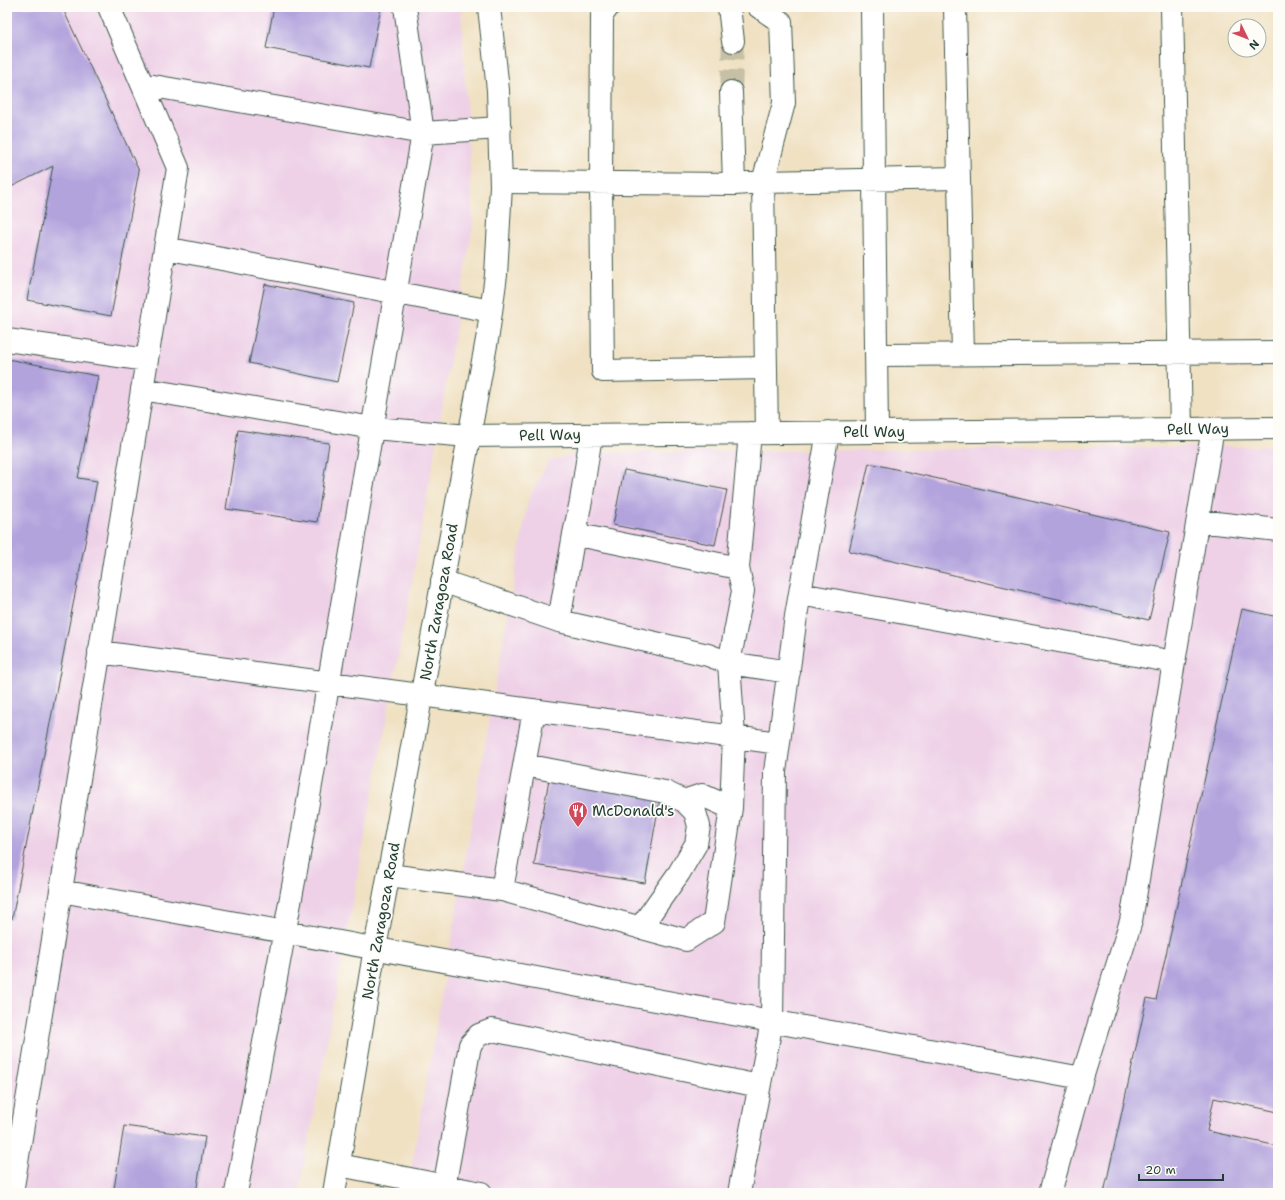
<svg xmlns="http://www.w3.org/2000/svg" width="1285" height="1200" font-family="'Shantell Sans',sans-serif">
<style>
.built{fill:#eed0e7}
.building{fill:#b2a3dd}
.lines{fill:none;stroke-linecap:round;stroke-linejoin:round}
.minor-tunnel{stroke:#c6c0a6;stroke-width:22;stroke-dasharray:22 11;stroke-linecap:butt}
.minor-casing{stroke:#3e5649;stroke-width:24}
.major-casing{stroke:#3e5649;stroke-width:24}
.minor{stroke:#fff;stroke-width:22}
.major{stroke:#fff;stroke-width:22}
.labels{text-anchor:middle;stroke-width:3.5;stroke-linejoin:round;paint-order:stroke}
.street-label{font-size:15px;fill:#1f3d34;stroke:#fdfcf7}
.poi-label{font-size:15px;fill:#1f3d34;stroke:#fdfcf7;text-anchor:start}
</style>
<rect width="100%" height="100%" fill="#fdfcf7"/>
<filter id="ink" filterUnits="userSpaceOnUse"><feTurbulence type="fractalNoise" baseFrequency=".025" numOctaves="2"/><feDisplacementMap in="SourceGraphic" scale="8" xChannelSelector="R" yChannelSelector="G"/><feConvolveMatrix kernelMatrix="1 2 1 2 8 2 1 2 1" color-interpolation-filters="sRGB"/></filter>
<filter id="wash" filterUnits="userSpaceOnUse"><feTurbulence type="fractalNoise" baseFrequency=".012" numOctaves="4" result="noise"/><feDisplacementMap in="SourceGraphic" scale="16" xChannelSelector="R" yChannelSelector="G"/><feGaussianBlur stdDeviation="0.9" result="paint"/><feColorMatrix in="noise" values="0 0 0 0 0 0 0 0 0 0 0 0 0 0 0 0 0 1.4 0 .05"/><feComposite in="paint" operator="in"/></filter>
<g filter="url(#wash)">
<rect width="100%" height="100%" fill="#f0e1c3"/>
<!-- built -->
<path class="built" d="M7,7H461L473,226L418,549L299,1193H7Z
M1278,446V1193H407L528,500L548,462L576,453Z"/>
<g id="blocks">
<!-- building -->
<path class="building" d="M7,7H62L139,171L111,316L27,300L53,166L7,189Z
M274,7H381L369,68L266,48Z
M265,284L354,303L337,382L249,363Z
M7,359L98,376L78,478L97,481L12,919L7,920Z
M238,430L329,443L317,522L226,509Z
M869,463L1170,532L1149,620L849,551Z
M624,470L727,490L715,545L613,525Z
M1242,609L1278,617V1112L1214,1098L1207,1131L1278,1146V1193H1104L1147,998L1156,1000Z
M549,779L660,798L645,883L534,865Z
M124,1126L205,1137L196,1193H141L114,1189Z"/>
</g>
</g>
<g filter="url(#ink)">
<use href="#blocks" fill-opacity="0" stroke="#3e5649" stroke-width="1"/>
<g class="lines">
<!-- minor-tunnel -->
<path class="minor-tunnel" d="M731,92L733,41"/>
<!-- minor casing -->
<g class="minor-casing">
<path id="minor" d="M608,7L602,15L601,183L603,371L766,368
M729,7L733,41
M759,7L781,22L784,103L763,182L767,433
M872,7L877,432
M955,7L963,354
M1172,7L1181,429
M142,84L423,133L500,128
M731,92L734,184
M501,182L734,184L763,182L958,178
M165,248L491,311
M7,340L147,360
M876,355L1278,352
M142,389L373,428L469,436L1278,428
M1198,521L1278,530
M574,534L581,501L591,435
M442,581L559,621L708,655L729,663L789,672
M800,594L1174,662
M559,621L574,534L738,568
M99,652L779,743
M525,765L665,792L684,801L695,812L699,826L696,844L679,873L640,928
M684,801L702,795L731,808
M389,875L502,890L534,710
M502,890L686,940L714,922L731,808L734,736L729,663L743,591L738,568L750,433
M61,891L1082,1078
M339,1165L481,1193
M12,1193L178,168L109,7
M236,1193L300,849L423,133L405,7
M443,1193L470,1045L479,1035L492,1030L759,1086
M739,1193L772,1021L775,772L796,616L828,432
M1050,1193L1082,1078L1131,921L1213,428"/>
</g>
<!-- major casing -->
<g class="major-casing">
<path id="major" d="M334,1193L375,948L488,334L496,275L501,186L498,90L489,7"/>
</g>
<!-- minor -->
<use href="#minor" class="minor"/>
<!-- major -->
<use href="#major" class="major"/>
</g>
</g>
<!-- icons -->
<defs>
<g id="restaurant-pin" transform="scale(1)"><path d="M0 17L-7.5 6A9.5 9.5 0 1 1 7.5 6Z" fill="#d1495b" stroke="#fdfcf7"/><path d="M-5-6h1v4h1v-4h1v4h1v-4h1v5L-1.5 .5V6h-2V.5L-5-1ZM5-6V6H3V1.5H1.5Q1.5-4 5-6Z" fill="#fff"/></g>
</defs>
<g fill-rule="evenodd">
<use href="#restaurant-pin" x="578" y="811"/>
</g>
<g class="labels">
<!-- street labels -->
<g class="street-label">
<text transform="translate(1198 429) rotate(-1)" y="5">Pell Way</text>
<text x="874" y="437">Pell Way</text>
<text transform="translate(550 435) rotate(-1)" y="5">Pell Way</text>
<text transform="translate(439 602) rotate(-80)" y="5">North Zaragoza Road</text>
<text transform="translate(381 921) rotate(-80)" y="5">North Zaragoza Road</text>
</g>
<!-- poi labels -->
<g class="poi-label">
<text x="592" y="816">McDonald's</text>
</g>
</g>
<!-- margin -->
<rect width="1285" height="1200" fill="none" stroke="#fdfcf7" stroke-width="24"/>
<!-- north arrow -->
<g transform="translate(1247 38) rotate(133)"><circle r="19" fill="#fdfcf7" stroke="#a4b0a9"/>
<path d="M0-3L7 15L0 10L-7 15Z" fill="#d1495b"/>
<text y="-6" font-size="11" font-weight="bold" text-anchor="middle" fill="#1f3d34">N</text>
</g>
<!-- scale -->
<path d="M1139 1174v6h84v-6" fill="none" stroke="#1f3d34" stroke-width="2"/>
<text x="1145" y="1174" font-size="12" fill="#1f3d34" stroke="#fdfcf7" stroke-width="3" paint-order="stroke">20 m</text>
</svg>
